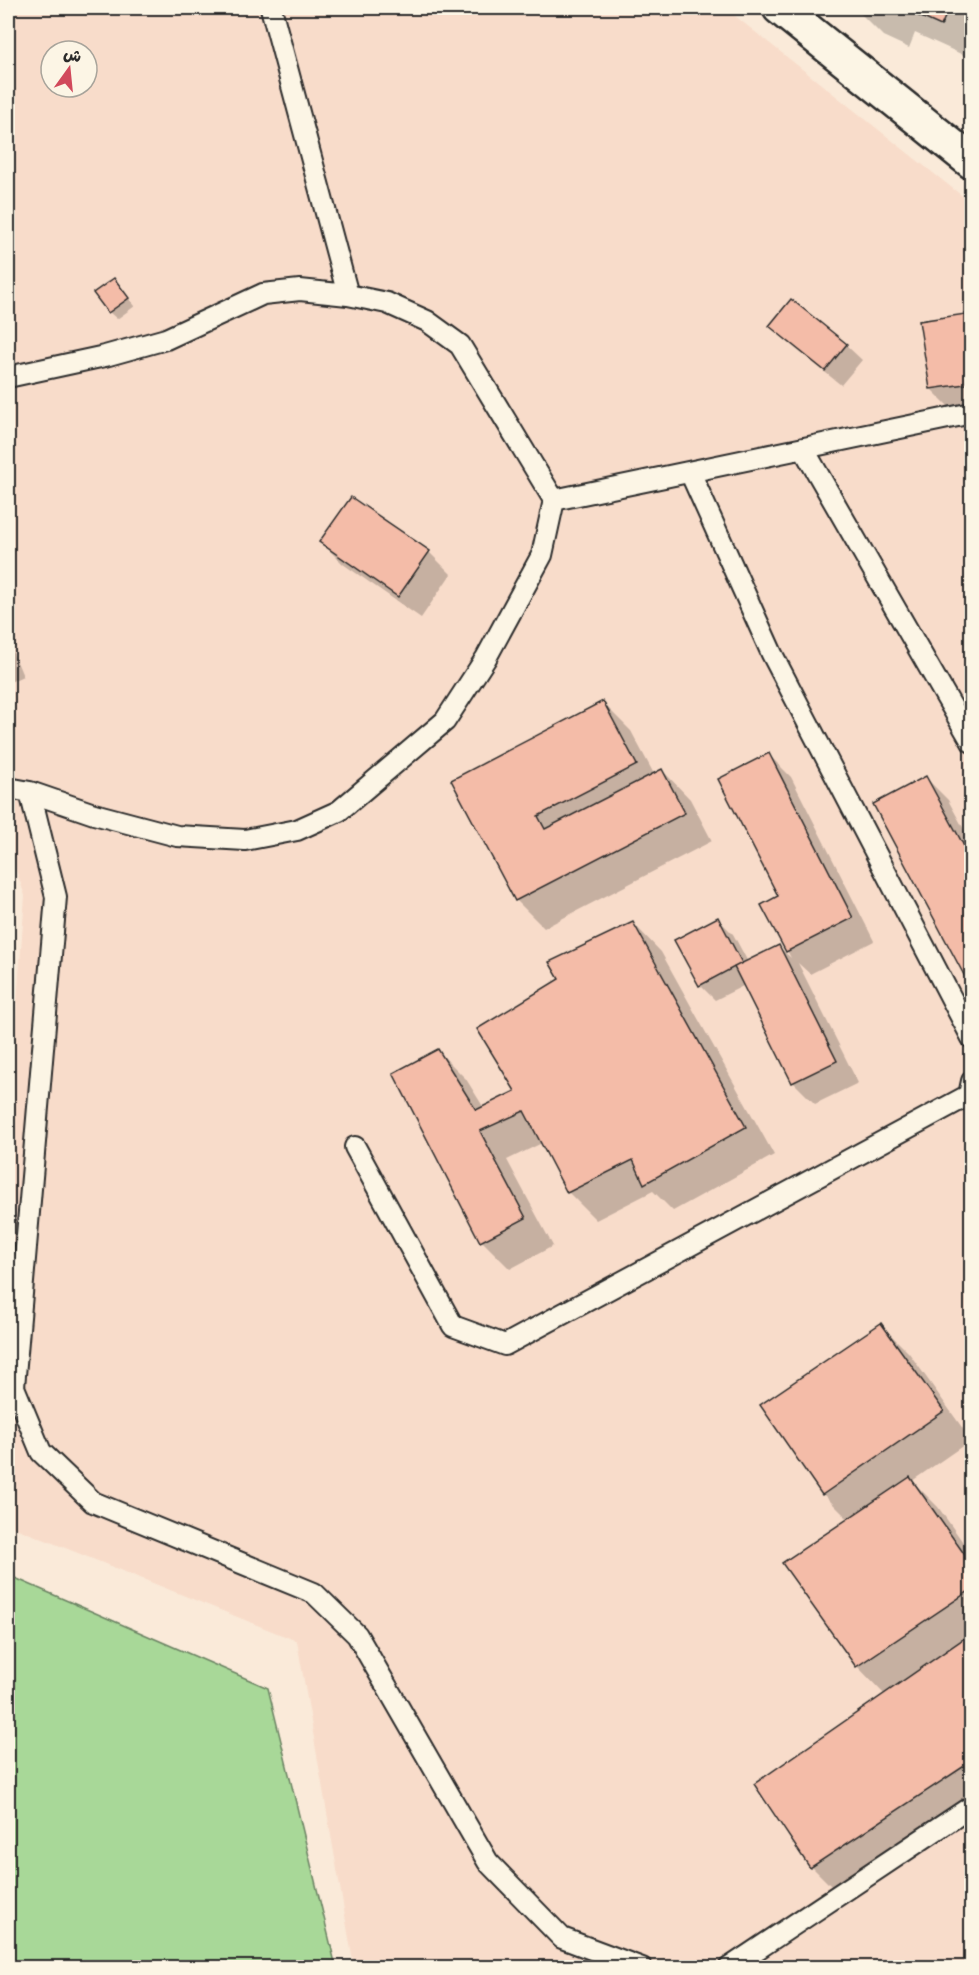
<svg xmlns="http://www.w3.org/2000/svg" width="979" height="1975" font-family="'Architects Daughter','Playpen Sans Arabic',sans-serif">
<style>
.built{fill:#f8dcca;fill-rule:evenodd}
.green{fill:#a8d898;stroke:#6a8262;stroke-width:1.5}
.shadow{fill:#0003}
.building{fill:#f4bca8;stroke:#2b2b2b;stroke-width:1.5}
.lines{fill:none;stroke-linecap:round;stroke-linejoin:round}
.lane-casing{stroke:#2b2b2b;stroke-width:24}
.secondary-casing{stroke:#2b2b2b;stroke-width:38}
.lane{stroke:#fcf5e5;stroke-width:20}
.secondary{stroke:#fcf5e5;stroke-width:33}
</style>
<rect width="100%" height="100%" fill="#faead9"/>
<filter id="ink" filterUnits="userSpaceOnUse"><feTurbulence type="fractalNoise" baseFrequency=".0167" numOctaves="2"/><feDisplacementMap in="SourceGraphic" scale="12" xChannelSelector="R" yChannelSelector="G"/><feConvolveMatrix kernelMatrix="1 2 1 2 8 2 1 2 1" color-interpolation-filters="sRGB"/></filter>
<g filter="url(#ink)">
<!-- built -->
<path class="built" d="M8,8H725L971,203V1967H354L297,1641L8,1525V1124L25,896L8,847ZM51,51H87V87H51Z"/>
<!-- green -->
<path class="green" d="M8,1575L268,1688L336,1967H8Z"/>
<!-- shadow -->
<path class="shadow" d="M855,8H972V59L915,33L909,48L883,36Z
M114,280L135,306L117,319L109,312Z
M791,301L846,345L862,360L841,385L786,341L771,326Z
M972,315V415L959,417L931,389Z
M321,542L429,552L451,574L421,618L343,564Z
M8,640L23,676L8,683Z
M603,703L631,731L654,774L662,770L690,799L712,841L544,928L516,900L453,781Z
M769,755L791,777L874,941L810,974L798,963L858,1083L815,1104L793,1082L745,985L715,1000L700,985L718,919L733,934L748,962L779,947L791,958L763,905L780,897Z
M926,778L948,800L972,844V987Z
M633,923L661,952L774,1155L673,1211L653,1191L596,1220L568,1192L542,1143L507,1160L553,1246L510,1269L482,1241L438,1051L466,1079L484,1108L518,1092L561,979Z
M881,1325L909,1353L971,1440L912,1481L938,1507L972,1555V1808L840,1895L812,1867L756,1784L885,1695L857,1666L849,1520L823,1494Z"/>
<!-- building -->
<path class="building" d="M901,8H949L941,26Z
M114,278L129,298L108,313L93,293Z
M791,299L847,344L825,371L769,326Z
M972,313V383L930,389L919,321Z
M351,497L430,551L398,597L319,542Z
M603,701L637,765L538,816L545,829L662,769L685,813L515,901L451,780Z
M769,753L853,918L786,952L761,905L778,896L718,779Z
M926,776L972,861V990L873,804Z
M718,917L742,963L699,986L674,940Z
M633,922L746,1127L644,1184L633,1160L567,1193L524,1111L480,1131L526,1218L480,1242L393,1073L438,1049L476,1110L515,1091L477,1029L559,979L549,962Z
M779,945L837,1061L792,1083L734,967Z
M881,1323L944,1411L822,1495L760,1405Z
M910,1477L972,1565V1589L856,1667L782,1563Z
M972,1633V1761L810,1868L754,1784Z"/>
<g class="lines">
<!-- lane casing -->
<g class="lane-casing">
<path id="lane" d="M271,8L348,295
M8,377L105,356L166,339L263,294L300,290L348,295L387,303L427,321L460,345L554,500L542,555L486,658L445,721L339,811L297,830L245,840L177,836L94,814L30,792L8,788
M803,448L972,742
M690,472L772,654L972,1038
M554,500L972,413
M30,792L56,897L14,1387L41,1452L93,1502L314,1593L357,1635L488,1862L562,1938L642,1968
M355,1147L453,1326L505,1345L969,1095L972,1081
M729,1968L972,1806"/>
</g>
<!-- secondary casing -->
<g class="secondary-casing">
<path id="secondary" d="M780,8L972,162"/>
</g>
<!-- lane -->
<use href="#lane" class="lane"/>
<!-- secondary -->
<use href="#secondary" class="secondary"/>
</g>
</g>
<!-- margin -->
<rect width="979" height="1975" fill="none" stroke="#fcf5e5" stroke-width="30"/>
<rect x="15" y="15" width="949" height="1945" fill="none" stroke="#2b2b2b" stroke-width="2" filter="url(#ink)"/>
<!-- north arrow -->
<g transform="translate(69 69) rotate(15)"><circle r="28" fill="#fcf5e5" stroke="#a8a49b" stroke-width="1.5"/>
<path d="M0-4.5L10 22L0 15L-10 22Z" fill="#d1495b"/>
<text y="-9" font-size="16" font-weight="bold" text-anchor="middle" fill="#2b2b2b">ش</text>
</g>
</svg>
